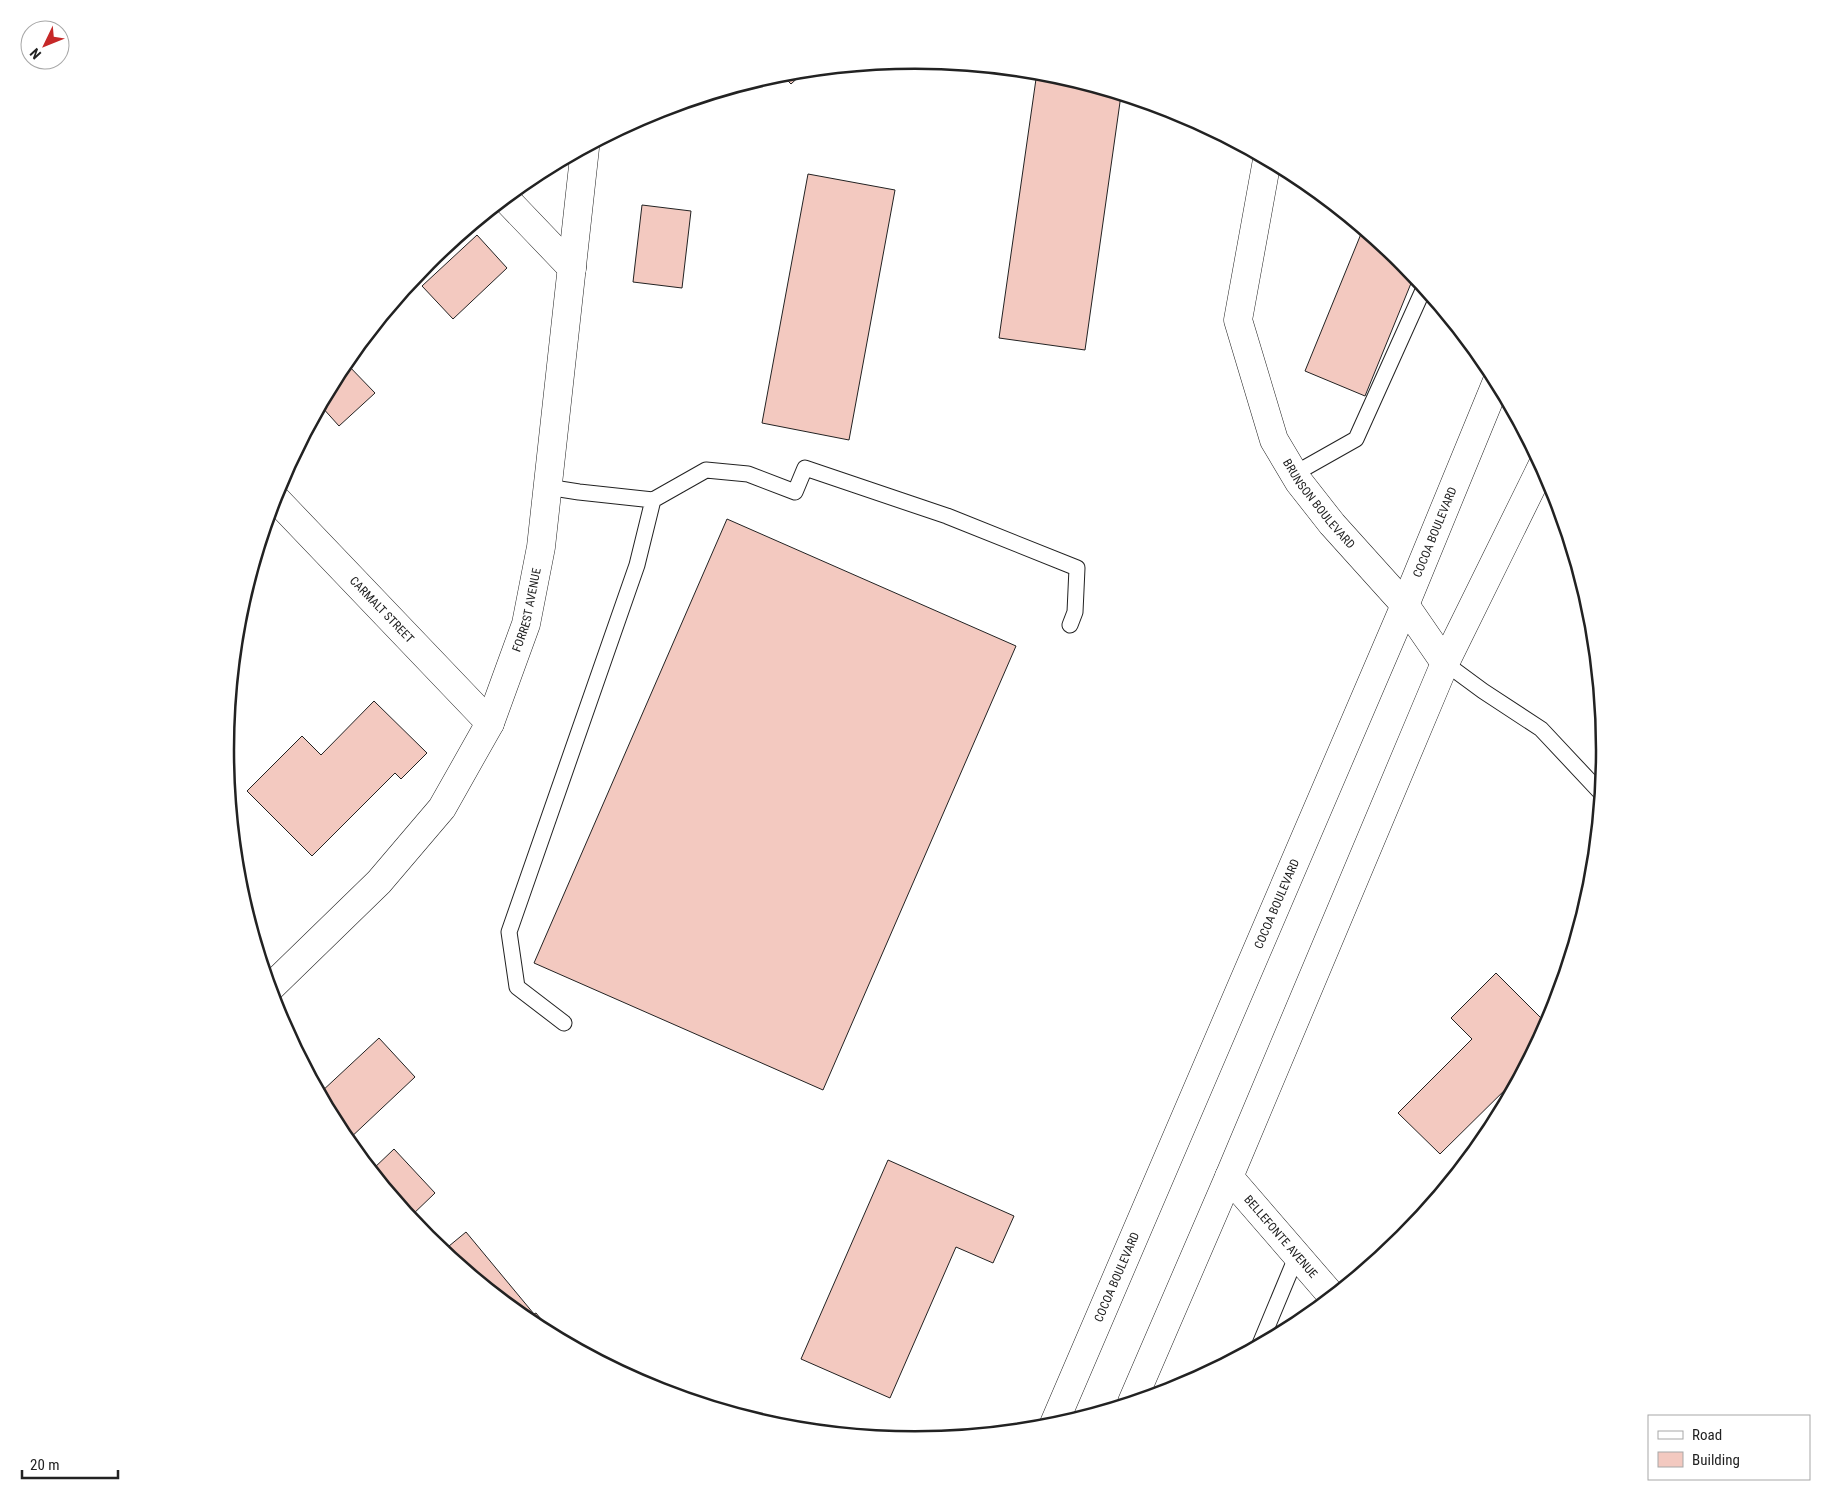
<svg xmlns="http://www.w3.org/2000/svg" width="1830" height="1500" font-family="'Roboto Condensed',sans-serif">
<style>
.building{fill:#f3c9c0;stroke:#222}
.lines{fill:none;stroke-linecap:round;stroke-linejoin:round}
.service-casing{stroke:#222;stroke-width:17}
.minor-casing{stroke:#222;stroke-width:29}
.tertiary-casing{stroke:#222;stroke-width:29}
.primary-casing{stroke:#222;stroke-width:29}
.service{stroke:#fff;stroke-width:15}
.minor{stroke:#fff;stroke-width:28}
.tertiary{stroke:#fff;stroke-width:28}
.primary{stroke:#fff;stroke-width:28}
.labels{text-anchor:middle;stroke-width:4;stroke-linejoin:round;paint-order:stroke}
.street-label{font-size:12px;fill:#222;stroke:#fff}
.rim{fill:none;stroke:#222;stroke-width:2.5}
</style>
<rect width="100%" height="100%" fill="#fff"/>
<!-- building -->
<path class="building" d="M805,71L791,84L780,73H781Z
M1037,72L1050,73L1121,95L1085,350L999,338Z
M808,174L895,190L849,440L762,423Z
M642,205L691,211L682,288L633,282Z
M1363,229L1403,262L1414,276L1365,396L1305,371Z
M477,235L507,268L453,319L422,286Z
M345,362L375,393L339,426L321,406Z
M727,519L1016,646L823,1090L534,963Z
M374,701L427,753L401,779L395,773L312,856L247,791L302,736L321,755Z
M1496,973L1547,1024L1520,1075L1440,1154L1398,1113L1472,1039L1451,1018Z
M379,1038L415,1077L347,1141L341,1133L320,1093Z
M394,1149L435,1193L410,1217L372,1170Z
M888,1160L1014,1216L993,1263L956,1247L890,1398L801,1359Z
M466,1232L534,1314L536,1313L555,1336L531,1324L443,1251Z"/>
<g class="lines">
<!-- service casing -->
<g class="service-casing">
<path id="service" d="M1294,474L1356,439L1424,288
M547,487L579,492L653,500L637,565L509,932L517,987L564,1023
M653,500L706,470L748,474L795,492L805,468L947,516L1077,568L1075,612L1070,625
M1445,663L1483,691L1541,729L1601,793
M1260,1344L1297,1255"/>
</g>
<!-- minor casing -->
<g class="minor-casing">
<g id="minor">
<path id="s1" d="M1267,160L1238,320L1274,440L1299,482L1332,524L1405,605L1445,663"/>
<path d="M505,198L572,268"/>
<path id="s2" d="M274,497L490,723"/>
<path id="s3" d="M1229,1177L1332,1296"/>
</g>
</g>
<!-- tertiary casing -->
<g class="tertiary-casing">
<g id="tertiary">
<path id="s4" d="M270,988L379,882L442,808L490,723L526,624L541,547L585,148"/>
</g>
</g>
<!-- primary casing -->
<g class="primary-casing">
<g id="primary">
<path d="M1132,1402L1229,1177L1445,663L1542,466"/>
<path id="s5" d="M1053,1426L1405,605L1497,381"/>
</g>
</g>
<!-- service -->
<use href="#service" class="service"/>
<!-- minor -->
<use href="#minor" class="minor"/>
<!-- tertiary -->
<use href="#tertiary" class="tertiary"/>
<!-- primary -->
<use href="#primary" class="primary"/>
</g>
<g class="labels">
<!-- street labels -->
<g class="street-label">
<text dy="4" stroke="none"><textPath href="#s1" startOffset="366">BRUNSON BOULEVARD</textPath></text>
<text dy="4" stroke="none"><textPath href="#s5" startOffset="972">COCOA BOULEVARD</textPath></text>
<text dy="4" stroke="none"><textPath href="#s2" startOffset="156">CARMALT STREET</textPath></text>
<text dy="4" stroke="none"><textPath href="#s4" startOffset="466">FORREST AVENUE</textPath></text>
<text dy="4" stroke="none"><textPath href="#s5" startOffset="568">COCOA BOULEVARD</textPath></text>
<text dy="4" stroke="none"><textPath href="#s3" startOffset="79">BELLEFONTE AVENUE</textPath></text>
<text dy="4" stroke="none"><textPath href="#s5" startOffset="162">COCOA BOULEVARD</textPath></text>
</g>
</g>
<!-- crop -->
<path d="M0 0H1830V1500H0ZM234 750a681 681 0 1 1 1362 0a681 681 0 1 1-1362 0Z" fill="#fff" fill-rule="evenodd"/>
<path class="rim" d="M234 750a681 681 0 1 1 1362 0a681 681 0 1 1-1362 0Z"/>
<!-- legend -->
<rect x="1648" y="1415" width="162" height="65" fill="#ffffff" stroke="#a7a7a7"/>
<rect x="1658" y="1431" width="25" height="8" fill="#ffffff" stroke="#a7a7a7"/>
<text x="1692" y="1440" font-size="15" fill="#222222">Road</text>
<rect x="1658" y="1452" width="25" height="15" fill="#f3c9c0" stroke="#a7a7a7"/>
<text x="1692" y="1465" font-size="15" fill="#222222">Building</text>
<!-- north arrow -->
<g transform="translate(45 45) rotate(227)"><circle r="24" fill="#ffffff" stroke="#a7a7a7"/>
<path d="M0-4L9 19L0 12L-9 19Z" fill="#c62828"/>
<text y="-8" font-size="14" font-weight="bold" text-anchor="middle" fill="#222222">N</text>
</g>
<!-- scale -->
<path d="M22 1470v8h96v-8" fill="none" stroke="#222222" stroke-width="2.5"/>
<text x="30" y="1470" font-size="15" fill="#222222" stroke="#ffffff" stroke-width="4" paint-order="stroke">20 m</text>
</svg>
